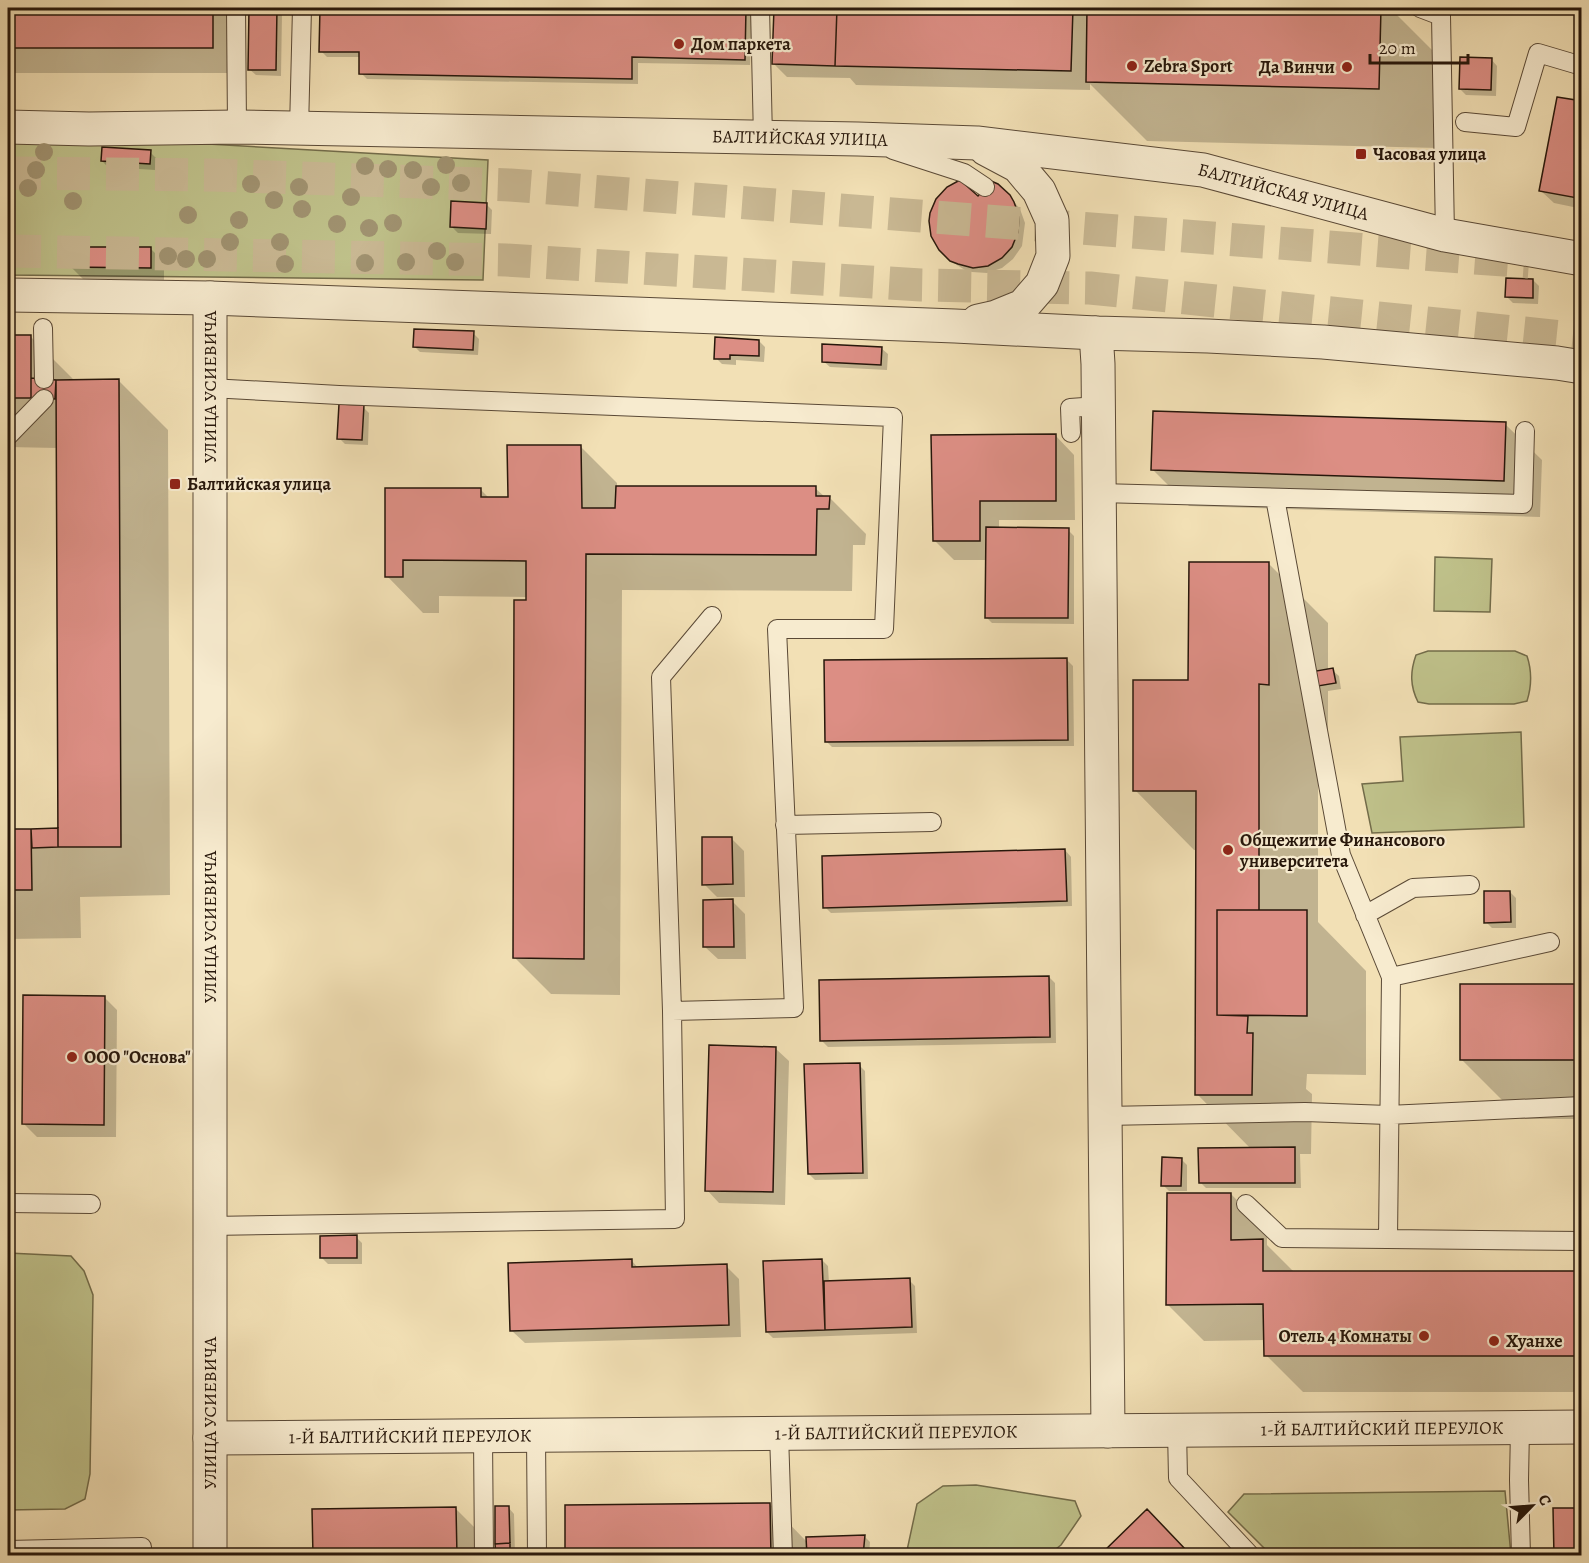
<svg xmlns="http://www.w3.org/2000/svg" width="1589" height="1563" font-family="Alegreya,serif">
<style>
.green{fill:#bfc18a;stroke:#736c4a;stroke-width:1.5}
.shadow{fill:#0003}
.building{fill:#dc8e84;stroke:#27170b;stroke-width:1.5}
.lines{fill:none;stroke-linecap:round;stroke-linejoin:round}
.secondary-tunnel{stroke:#c9b893;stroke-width:33;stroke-dasharray:33 16;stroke-linecap:butt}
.service-casing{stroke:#5a4936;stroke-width:20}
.minor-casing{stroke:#5a4936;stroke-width:35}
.tertiary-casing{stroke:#5a4936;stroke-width:35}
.service{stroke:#f7ebcf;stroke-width:18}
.minor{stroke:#f7ebcf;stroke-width:33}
.tertiary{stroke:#f7ebcf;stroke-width:33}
.tree{fill:#a09270}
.poi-dot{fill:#8f2418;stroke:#f7ebcf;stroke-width:2}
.labels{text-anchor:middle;stroke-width:4.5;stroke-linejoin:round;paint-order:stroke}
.poi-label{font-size:18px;font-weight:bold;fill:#27170b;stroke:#f7ebcf;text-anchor:start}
.street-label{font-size:18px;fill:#27170b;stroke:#f7ebcf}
</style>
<rect width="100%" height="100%" fill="#f2e0b5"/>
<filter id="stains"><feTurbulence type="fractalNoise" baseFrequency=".00333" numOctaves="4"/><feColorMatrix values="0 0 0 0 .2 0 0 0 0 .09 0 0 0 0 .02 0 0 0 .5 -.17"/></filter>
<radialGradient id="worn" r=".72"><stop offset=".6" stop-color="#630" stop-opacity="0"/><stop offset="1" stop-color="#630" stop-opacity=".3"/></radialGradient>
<!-- green -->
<path class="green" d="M8,138L120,139L488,160L483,280L8,275Z
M1435,557L1492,559L1490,612L1434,611Z
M1428,651H1515L1527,656C1532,671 1532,685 1527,701L1514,704H1429L1418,702C1410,686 1410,672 1416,655Z
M1521,732L1524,827L1372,833L1362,784L1403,781L1400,737Z
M8,1253L71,1256L84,1271L93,1295L90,1474L85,1499L65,1509L8,1510Z
M976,1485L1075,1501L1081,1516L1061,1545L1048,1555H906L917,1504L943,1486Z
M1505,1491L1511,1555H1271L1228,1512L1244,1494Z"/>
<!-- shadow -->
<path class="shadow" d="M8,8H231L238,73H8Z
M251,8H276L282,14L281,76L256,75L249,69Z
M321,8H752L750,65L638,63V84L367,79L361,73V57H327L321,51Z
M775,8H1390L1440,58L1438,148L1147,141L1090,84V90L856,85L850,78L787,77L774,64Z
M1569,8H1582V11Z
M1491,59L1497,66L1496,96L1466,95L1460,89Z
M1582,103V213L1578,208L1554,203L1541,191Z
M150,152L156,158L155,170L108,167L102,161Z
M1010,197L1020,209L1025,223L1022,246L1013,259L1002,268L987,273L972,272L965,270L952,262L978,198Z
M486,204L492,210L491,234L458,233L452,227Z
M151,249L164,262V280L83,279L70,266Z
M1533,280L1539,286L1538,304L1513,303L1507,297Z
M473,333L479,339L478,355L420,352L414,346Z
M8,336L31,337L75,381H119L168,430L170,895L80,897L81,938L8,939V830H59L57,448L8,447Z
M759,341L765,347L764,362L736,360V365L722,364L716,358Z
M881,348L888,354L887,370L830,367L823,361Z
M363,407L369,413L368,445L345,444L339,438Z
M1505,424L1542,460L1540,517L1189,506L1153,470Z
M1055,435L1074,455L1075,520H999V529L1068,530L1074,536V624L992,623L986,617L987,560H954L934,540Z
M581,447L617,483V487L815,488L825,497H829L866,534L865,545H853L852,591L622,590L620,995L551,994L515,958L527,597L439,596V613H423L387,576V490H481L489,498H509Z
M1269,564L1328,623V671L1332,670L1339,676L1341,689L1328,691V744L1318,743V922L1366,971V1075L1307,1074L1306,1089L1312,1094L1311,1154H1300L1301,1188H1206L1200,1182L1251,1149L1197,1094L1198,850H1194L1135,790L1190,681Z
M1067,660L1073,666L1074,746L832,747L826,741Z
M731,838L744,851L745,897H717L704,884Z
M1065,850L1071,857L1072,906L831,913L825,907Z
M1510,892L1516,898V928H1492L1486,922Z
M732,901L745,914L746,959H718L705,947Z
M1049,977L1055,983L1056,1043L828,1047L822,1041Z
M1582,985V1119H1521L1462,1060Z
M104,997L117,1010L116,1137H37L24,1124Z
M776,1049L789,1061L785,1205L719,1203L707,1190Z
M859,1065L865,1071L868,1179L815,1180L809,1174Z
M1181,1159L1187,1165V1191H1169L1163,1185Z
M1231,1194L1267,1231V1245L1295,1273H1582V1392H1303L1266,1355V1340L1204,1341L1167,1304Z
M356,1237L362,1243V1264H328L322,1258Z
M822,1260L828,1266L829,1283L909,1280L915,1286L917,1333L773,1338L767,1332Z
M632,1261L639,1269L726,1266L739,1279L741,1337L525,1343L512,1331Z
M770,1504L807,1542L864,1536L870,1542L869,1556H567Z
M508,1507L514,1514L515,1556H497Z
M456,1509L492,1545L493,1556H314Z"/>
<!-- building -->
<path class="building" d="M8,8H213V48H8Z
M249,8H277L276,70H248Z
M320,8H746L745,60L632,57V79L359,74V52H319Z
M774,8H837L835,66L772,64Z
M837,8H1073L1071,71L835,66Z
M1087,8H1381L1379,89L1086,82Z
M1460,57L1492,58L1491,90L1459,89Z
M1557,97L1582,101V211L1576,210L1578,198L1539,191Z
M102,147L151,150L150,164L101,161Z
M960,180L978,196L991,181L998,184L1010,195L1014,202L1019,216L1018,232L1012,247L1002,258L988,266L973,268L958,264L950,261L939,250L931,236L929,221L930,213L936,199L947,187Z
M451,201L487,203L486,229L450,227Z
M69,247H151V268L69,267Z
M1506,278L1533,279V298L1505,297Z
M414,329L474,331L473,350L413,347Z
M8,335H31V398H8Z
M715,337L759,340V356L730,355V359H714Z
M822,344L882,347L881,365L822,362Z
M31,378L56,380L55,399L31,398Z
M119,379L121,847H58L56,380Z
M339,404L364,405L362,440L337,439Z
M1153,411L1506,422L1504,481L1151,470Z
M1056,434V501H980V541H933L931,435Z
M507,445H581L582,508H615L616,486H816V496H830L829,509H817L816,555L586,554L584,959L513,958L514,600H526V561L403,560V577H385V488H481V497H508Z
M986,527L1069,528L1068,618H985Z
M1189,562H1269V685L1259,684V910H1217V1015L1248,1016L1247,1033H1253L1252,1095H1195L1196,791H1133V680H1188Z
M1067,658L1068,740L825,742L824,660Z
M1333,668L1336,683L1318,686L1316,671Z
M58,828V847L32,848L31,829Z
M8,829H31L32,890H8Z
M702,837H732L733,884L702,885Z
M1065,849L1067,901L823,908L822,856Z
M1484,891H1510L1511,922L1484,923Z
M733,899L734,947H703V900Z
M1217,910H1307V1016L1217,1015Z
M1049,976L1050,1037L820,1041L819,980Z
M1460,984H1582V1060H1460Z
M23,995L105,996L104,1125L22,1124Z
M709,1045L776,1047L773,1192L705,1191Z
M860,1063L863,1173L808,1174L804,1064Z
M1295,1147V1183H1199L1198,1148Z
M1162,1157L1182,1158L1181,1186H1161Z
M1167,1193H1231V1240L1263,1239V1271H1582V1356H1264L1263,1304L1166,1305Z
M357,1235V1258H320V1236Z
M632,1259V1267L727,1264L729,1325L510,1331L508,1263Z
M822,1259L825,1330L766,1332L763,1261Z
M910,1278L912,1327L825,1330L824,1281Z
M770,1503L771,1556H565V1505Z
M495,1506H509L510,1543L495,1544Z
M456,1507L457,1556H313L312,1509Z
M1553,1508H1582V1556H1554Z
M1147,1509L1187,1551L1182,1556H1099Z
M865,1535L863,1556H807L806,1537Z
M510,1543V1556H496L495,1544Z"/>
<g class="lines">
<!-- secondary-tunnel -->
<path class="secondary-tunnel" d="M8,173L212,175L510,185L1529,262
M8,251L506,260L921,285L1090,288L1582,339"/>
<!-- service casing -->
<g class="service-casing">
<path id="service" d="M236,8L237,127
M760,8L763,138
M1420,8L1441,16L1445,235
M1465,122L1516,127L1538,53L1582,66
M299,129L302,8
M893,150L964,173L985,187
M43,328L44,379
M210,388L339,395L893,417L884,629H777L794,1008L672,1011
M1071,433L1070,408L1098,406
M8,436L44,399
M1099,493L1523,504L1525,431
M1275,498L1341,855L1391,977L1388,1239L1582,1241
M785,825L932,822
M1365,915L1413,888L1470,885
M1391,977L1550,942
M1105,1116L1305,1112L1388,1115L1582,1106
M8,1203L91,1204
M1246,1204L1282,1238L1388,1239
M210,1226L675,1219L672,1011L661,677L712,616
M1520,1428L1519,1480L1521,1556
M1177,1430L1178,1478L1251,1556
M779,1434L783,1556
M483,1436L484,1556
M536,1436L537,1556
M8,1550L142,1547"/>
</g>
<!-- minor casing -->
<g class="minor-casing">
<g id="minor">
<path d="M1096,333L1098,364L1108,1431"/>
<path id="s1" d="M210,1438L1582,1427"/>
</g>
</g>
<!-- tertiary casing -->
<g class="tertiary-casing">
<g id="tertiary">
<path id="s2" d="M8,127L89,129L237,127L858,139L977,143L1203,170L1445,235L1582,259"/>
<path d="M8,295L210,298L955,326L1096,333L1208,336L1323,342L1557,363L1582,367"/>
<path d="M210,298V1556"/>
<path d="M978,321L996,317L1023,306L1042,284L1053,256L1052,220L1039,191L1018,166L986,149"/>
</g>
</g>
<!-- service -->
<use href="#service" class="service"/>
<!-- minor -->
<use href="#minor" class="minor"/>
<!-- tertiary -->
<use href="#tertiary" class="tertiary"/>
</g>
<!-- trees -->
<g class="tree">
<circle cx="44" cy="152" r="9"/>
<circle cx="446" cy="165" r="9"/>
<circle cx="365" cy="166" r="9"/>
<circle cx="388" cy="169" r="9"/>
<circle cx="36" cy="170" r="9"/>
<circle cx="413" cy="170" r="9"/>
<circle cx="461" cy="183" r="9"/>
<circle cx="251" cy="184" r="9"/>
<circle cx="299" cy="187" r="9"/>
<circle cx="431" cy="187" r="9"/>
<circle cx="28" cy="188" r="9"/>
<circle cx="351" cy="197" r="9"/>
<circle cx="274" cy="200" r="9"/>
<circle cx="73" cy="201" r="9"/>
<circle cx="302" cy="209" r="9"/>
<circle cx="188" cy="215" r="9"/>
<circle cx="239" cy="220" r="9"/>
<circle cx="393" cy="223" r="9"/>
<circle cx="337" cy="224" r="9"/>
<circle cx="369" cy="228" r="9"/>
<circle cx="230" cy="242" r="9"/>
<circle cx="280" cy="242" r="9"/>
<circle cx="437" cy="251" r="9"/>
<circle cx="168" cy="256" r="9"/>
<circle cx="186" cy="259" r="9"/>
<circle cx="207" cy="259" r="9"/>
<circle cx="406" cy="262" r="9"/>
<circle cx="455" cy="262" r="9"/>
<circle cx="365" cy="263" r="9"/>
<circle cx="285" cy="264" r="9"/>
</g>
<!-- markers -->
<g class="poi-dot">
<circle cx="679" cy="44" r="6"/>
<circle cx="1132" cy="66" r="6"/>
<circle cx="1347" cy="67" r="6"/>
<rect x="1355" y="148" width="12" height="12" rx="3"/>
<rect x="169" y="478" width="12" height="12" rx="3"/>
<circle cx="1228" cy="850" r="6"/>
<circle cx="72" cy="1057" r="6"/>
<circle cx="1424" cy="1336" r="6"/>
<circle cx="1494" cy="1341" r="6"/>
</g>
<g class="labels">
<!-- poi labels -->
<g class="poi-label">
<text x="691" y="50">Дом паркета</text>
<text x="1144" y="72">Zebra Sport</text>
<text x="1335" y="73" text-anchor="end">Да Винчи</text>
<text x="1373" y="160">Часовая улица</text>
<text x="187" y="490">Балтийская улица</text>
<text x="1240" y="846">Общежитие Финансового<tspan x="1240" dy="21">университета</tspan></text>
<text x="84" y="1063">ООО "Основа"</text>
<text x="1412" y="1342" text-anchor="end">Отель 4 Комнаты</text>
<text x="1506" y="1347">Хуанхе</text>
</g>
<!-- street labels -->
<g class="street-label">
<text dy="6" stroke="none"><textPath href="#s2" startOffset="792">БАЛТИЙСКАЯ УЛИЦА</textPath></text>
<text dy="6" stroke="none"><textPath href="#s2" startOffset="1280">БАЛТИЙСКАЯ УЛИЦА</textPath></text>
<text transform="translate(210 387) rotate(-90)" y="6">УЛИЦА УСИЕВИЧА</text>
<text transform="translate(210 927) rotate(-90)" y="6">УЛИЦА УСИЕВИЧА</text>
<text transform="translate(210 1413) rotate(-90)" y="6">УЛИЦА УСИЕВИЧА</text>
<text dy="6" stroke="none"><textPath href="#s1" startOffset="1172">1-Й БАЛТИЙСКИЙ ПЕРЕУЛОК</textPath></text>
<text dy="6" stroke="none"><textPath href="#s1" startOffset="686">1-Й БАЛТИЙСКИЙ ПЕРЕУЛОК</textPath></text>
<text dy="6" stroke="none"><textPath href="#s1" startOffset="200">1-Й БАЛТИЙСКИЙ ПЕРЕУЛОК</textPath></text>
</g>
</g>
<!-- margin -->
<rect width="1589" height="1563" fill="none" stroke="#f2e0b5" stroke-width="30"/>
<rect x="9" y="9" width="1571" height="1545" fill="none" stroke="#27170b" stroke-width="3"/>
<rect x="15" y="15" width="1559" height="1533" fill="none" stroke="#27170b" stroke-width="1.5"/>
<!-- north arrow -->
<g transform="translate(1532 1506) rotate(65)" stroke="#f7ebcf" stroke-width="4.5" paint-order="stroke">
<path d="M0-4.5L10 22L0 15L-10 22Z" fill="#27170b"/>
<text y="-9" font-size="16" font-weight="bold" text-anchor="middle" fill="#27170b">С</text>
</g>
<!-- scale -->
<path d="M1370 54v9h98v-9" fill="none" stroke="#27170b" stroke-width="3"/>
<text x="1379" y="54" font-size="18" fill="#27170b" stroke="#f7ebcf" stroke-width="4.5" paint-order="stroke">20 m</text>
<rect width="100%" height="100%" filter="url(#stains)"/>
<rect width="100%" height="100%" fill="url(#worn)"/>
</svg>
